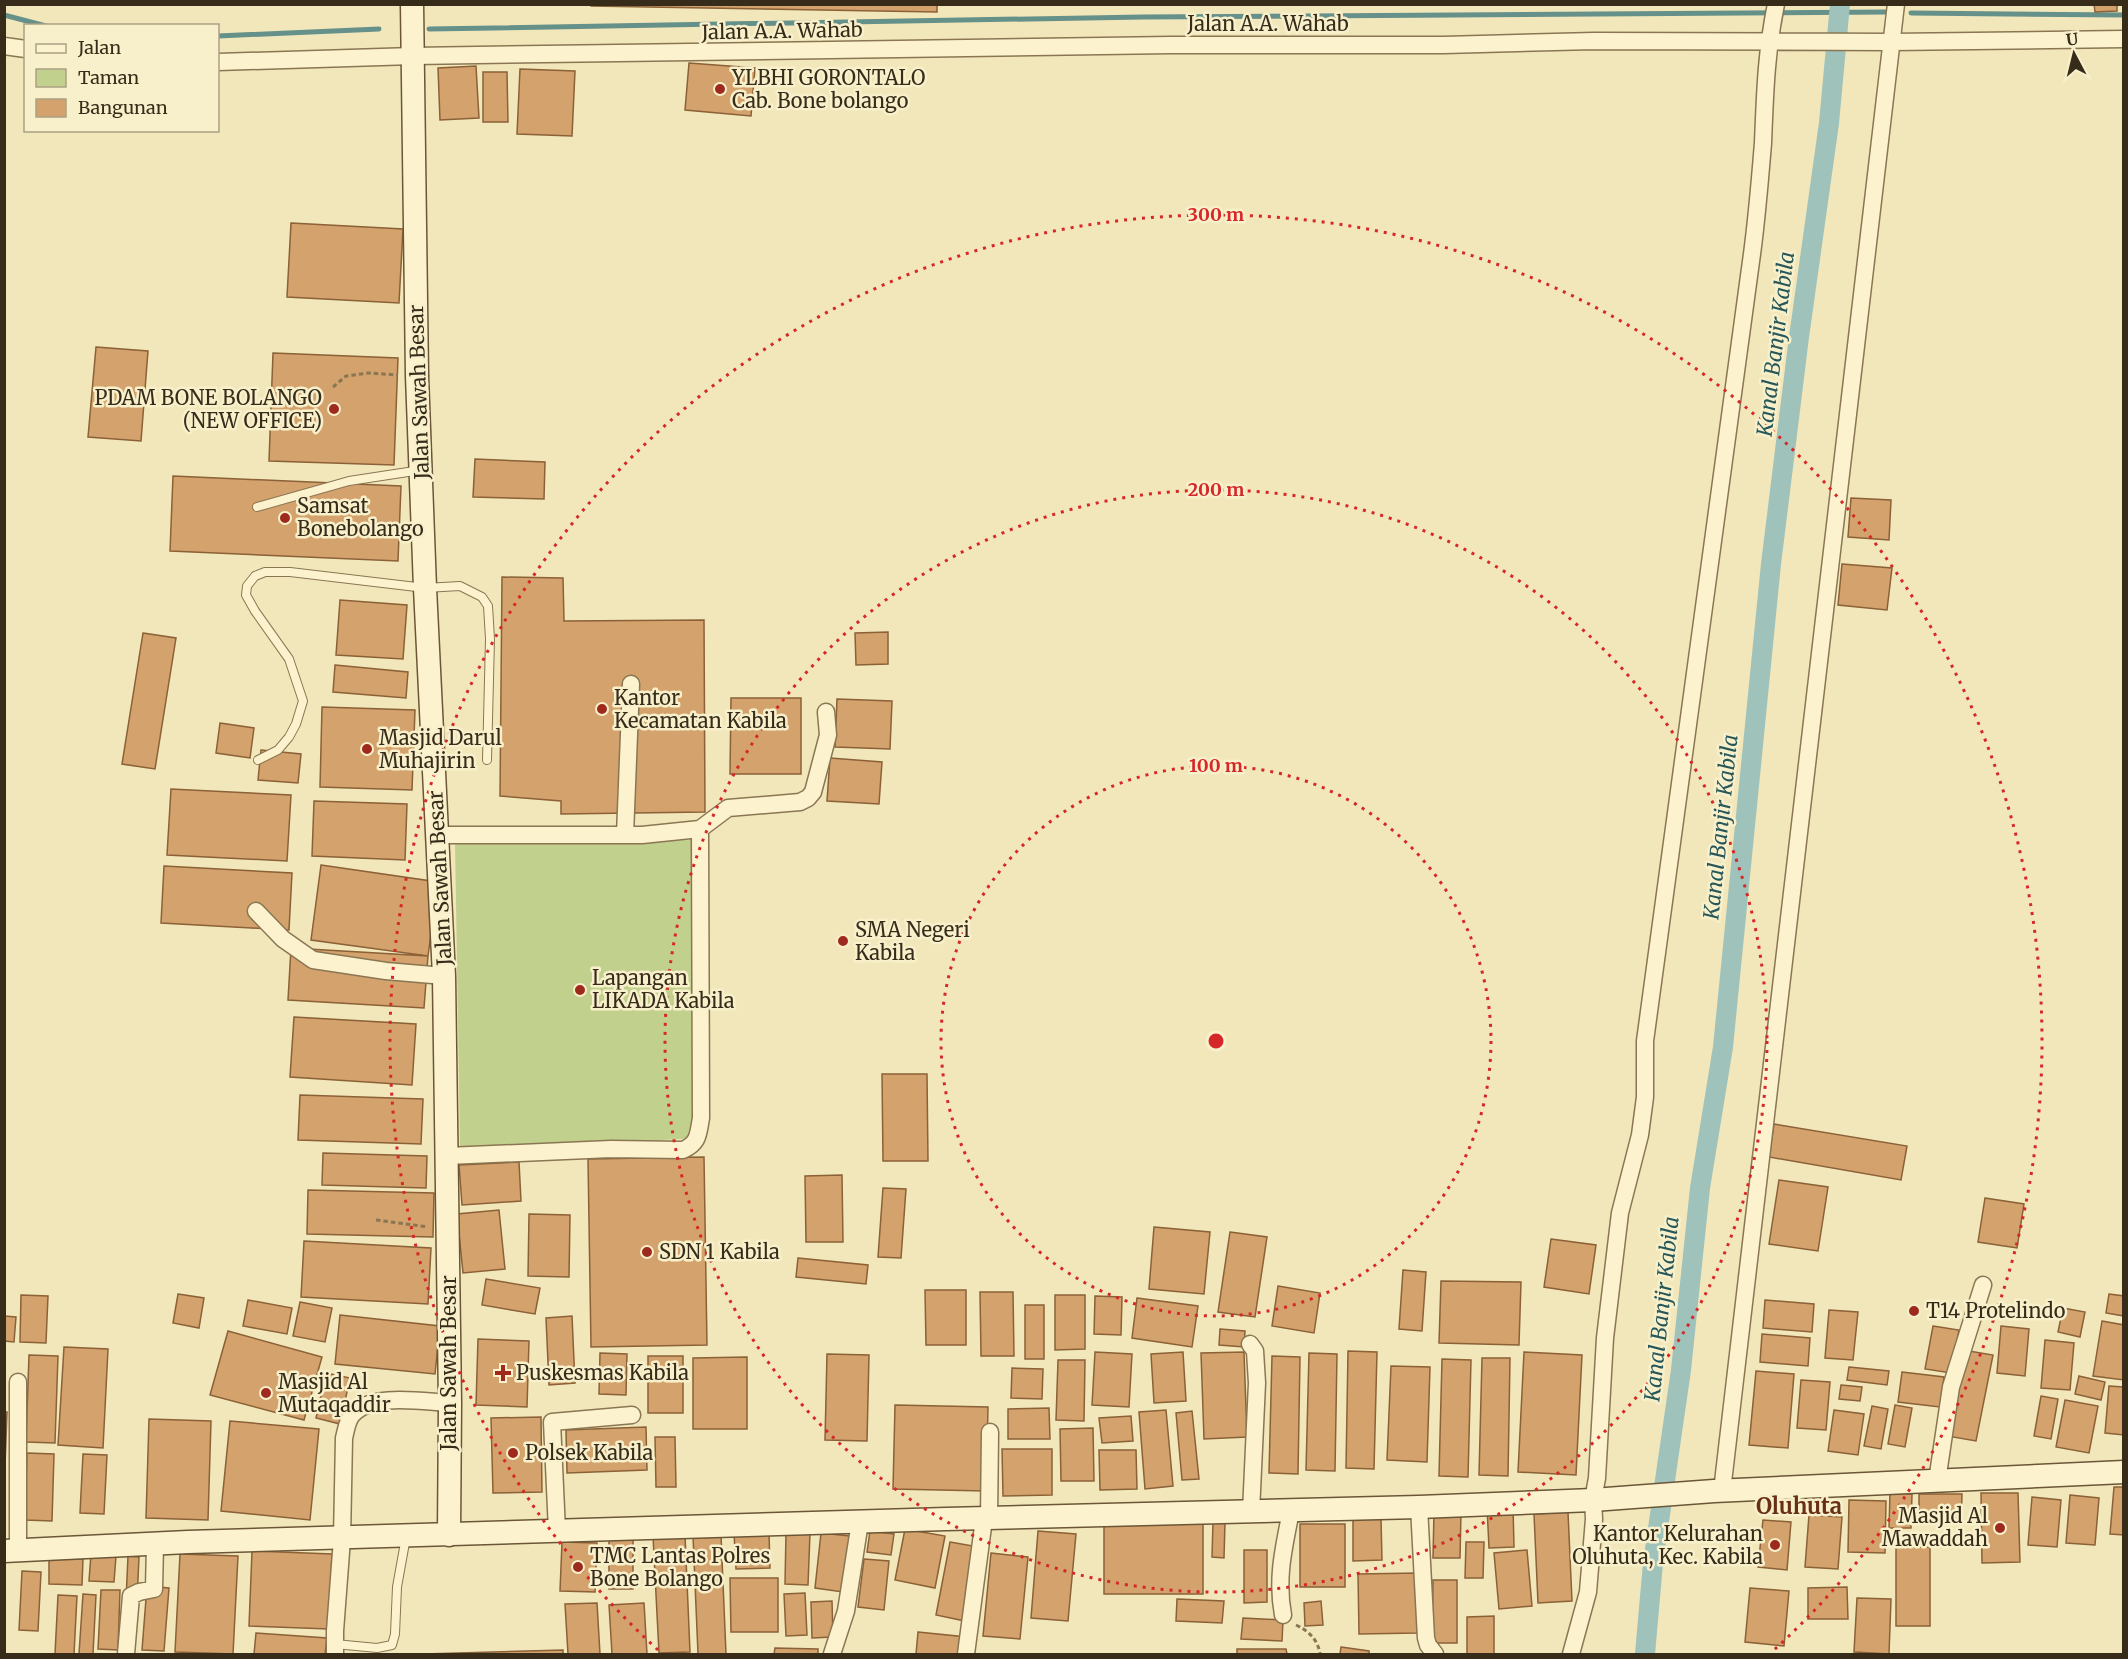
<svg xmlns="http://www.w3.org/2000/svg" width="2128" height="1659" font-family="Merriweather,serif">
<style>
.green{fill:#c2d08e}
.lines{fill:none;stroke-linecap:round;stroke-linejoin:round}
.stream{stroke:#66908a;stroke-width:5}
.canal{stroke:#9fc2bb;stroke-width:20}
.building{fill:#d4a26c;stroke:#8b6137;stroke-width:1.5}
.service-casing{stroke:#8a7653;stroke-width:10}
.minor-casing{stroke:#8a7653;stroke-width:19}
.secondary-casing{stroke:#6b5637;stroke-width:25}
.path{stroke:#8a7653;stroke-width:3;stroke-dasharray:4.5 3;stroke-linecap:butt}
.service{stroke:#fcf3ce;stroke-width:8}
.minor{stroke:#fcf3ce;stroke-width:16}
.secondary{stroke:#fcf3ce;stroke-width:22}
.ring{fill:none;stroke:#d62828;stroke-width:3;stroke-dasharray:3 6}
.poi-dot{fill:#9e2a1e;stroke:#f8f0cb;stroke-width:2}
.labels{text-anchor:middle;stroke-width:5;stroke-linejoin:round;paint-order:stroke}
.street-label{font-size:20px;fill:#372b1a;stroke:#f8f0cb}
.poi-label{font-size:20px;fill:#372b1a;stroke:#f8f0cb;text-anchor:start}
.water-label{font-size:21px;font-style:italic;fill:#275759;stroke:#f8f0cb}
.quarter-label{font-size:22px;font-weight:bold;fill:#682f15;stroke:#f8f0cb}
.centre{fill:#d62828;stroke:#f8f0cb;stroke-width:3}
.ring-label{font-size:18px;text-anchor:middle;font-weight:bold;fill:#d62828;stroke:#f8f0cb;stroke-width:5;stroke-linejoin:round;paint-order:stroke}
</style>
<rect width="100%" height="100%" fill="#f2e7ba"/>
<!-- green -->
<path class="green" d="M704,840L702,1138L460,1150L455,841Z"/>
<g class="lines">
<!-- stream -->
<path class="stream" d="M1911,13L2124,15
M4,15L46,26
M429,29L1143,17L1889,12
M218,36L379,29"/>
<!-- canal -->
<path class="canal" d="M1645,1654L1653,1563L1681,1370L1700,1188L1723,1047L1771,564L1799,337L1829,123L1840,4"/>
</g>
<!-- building -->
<path class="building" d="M591,4H937V12L591,6Z
M2094,4H2117V11L2095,12Z
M689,63L755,68L751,116L685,110Z
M476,66L479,118L440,120L438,68Z
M520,69L575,71L572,136L517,134Z
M483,72H507L508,122H483Z
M291,223L403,229L399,303L287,297Z
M96,347L148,351L141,441L88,437Z
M273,353L398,358L394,465L269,461Z
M475,459L545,462L544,499L473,497Z
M173,476L401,486L398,561L170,551Z
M1851,498L1891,500L1889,540L1848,537Z
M1842,564L1892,568L1887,610L1838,605Z
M502,577L563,578L564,621L704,620L705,812L561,814V801L500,796Z
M340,600L407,605L403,659L336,655Z
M888,632V664L856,665L855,633Z
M143,633L176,638L155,769L122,764Z
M335,665L408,672L406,698L333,692Z
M731,698H801V774H730Z
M837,699L892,701L890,749L835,747Z
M322,707L415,710L412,790L320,787Z
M220,723L254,728L250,758L216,753Z
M261,750L301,754L298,783L258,780Z
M830,758L882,762L879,804L827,801Z
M171,789L291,795L287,861L167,855Z
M314,801L407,804L405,860L312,856Z
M321,865L438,882L428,956L311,940Z
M164,866L292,873L289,930L161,923Z
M291,948L428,956L424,1008L288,1000Z
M294,1017L416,1024L412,1085L290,1077Z
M882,1074H927L928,1161H883Z
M300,1095L423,1099L421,1144L298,1140Z
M1774,1124L1907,1146L1901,1180L1769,1157Z
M323,1153L427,1156L426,1188L322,1185Z
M704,1157L707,1345L591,1347L588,1159Z
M519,1162L521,1201L462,1205L459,1165Z
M842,1175L843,1242H806L805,1176Z
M1779,1180L1828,1187L1818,1251L1769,1244Z
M883,1188L906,1189L901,1258L878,1257Z
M308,1190L434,1193L433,1237L307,1234Z
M1985,1198L2024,1204L2017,1248L1978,1242Z
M499,1210L505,1269L463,1273L457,1214Z
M529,1214L570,1215L569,1277L528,1276Z
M1154,1227L1210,1232L1204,1294L1149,1289Z
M1230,1232L1267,1237L1255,1317L1218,1312Z
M1551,1239L1596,1245L1589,1294L1544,1287Z
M304,1241L431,1248L428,1304L301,1297Z
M798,1258L868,1265L866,1284L796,1277Z
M1403,1270L1426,1272L1422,1331L1399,1329Z
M486,1279L540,1288L535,1314L482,1305Z
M1441,1281L1521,1282L1519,1345L1439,1343Z
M1278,1286L1320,1293L1314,1333L1272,1326Z
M925,1290H966V1345H926Z
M980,1292H1013L1014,1356H981Z
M178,1294L204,1298L199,1328L173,1323Z
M2109,1294L2124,1296V1316L2106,1313Z
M21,1295L48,1296L46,1343L20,1342Z
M1055,1295H1085V1349L1055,1350Z
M1095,1296L1122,1297L1121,1335L1094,1334Z
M1137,1298L1198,1306L1192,1347L1132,1338Z
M248,1300L292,1308L287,1334L243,1326Z
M1765,1300L1814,1304L1812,1332L1763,1328Z
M300,1302L332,1308L325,1342L293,1336Z
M1025,1305H1044V1359H1025Z
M2063,1308L2085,1312L2080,1337L2058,1332Z
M1829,1310L1858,1312L1853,1360L1825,1358Z
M340,1315L440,1326L435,1374L335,1364Z
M4,1316L16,1317L14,1342L4,1341Z
M572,1316L575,1383L549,1385L546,1318Z
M2102,1321L2124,1325V1380L2093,1376Z
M1933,1326L1959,1330L1951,1373L1925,1369Z
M2001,1326L2029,1329L2025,1376L1997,1373Z
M1220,1329L1245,1331L1244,1347L1219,1345Z
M228,1331L322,1357L304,1420L210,1395Z
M1762,1334L1810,1338L1808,1366L1760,1362Z
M478,1339L529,1341L527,1407L476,1405Z
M2045,1340L2074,1343L2070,1390L2041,1388Z
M64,1347L108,1349L103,1448L58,1445Z
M1963,1350L1993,1355L1976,1441L1947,1436Z
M1348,1351L1377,1352L1374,1469L1346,1468Z
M1095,1352L1132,1354L1129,1407L1092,1405Z
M1183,1352L1186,1401L1154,1403L1151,1354Z
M1244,1352L1247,1437L1204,1439L1201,1353Z
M1524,1352L1582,1355L1576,1475L1518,1472Z
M600,1353L627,1354L626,1395L599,1394Z
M1309,1353L1337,1354L1335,1471L1306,1470Z
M827,1354L869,1355L867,1441L825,1440Z
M29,1355L58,1356L55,1443L26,1442Z
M648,1356H683V1413H648Z
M1272,1356L1300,1357L1298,1474L1269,1473Z
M747,1357V1429H693V1358Z
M1482,1358H1510L1508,1476L1479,1475Z
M1442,1359L1471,1360L1468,1477L1439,1476Z
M1058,1360H1085L1084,1421L1056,1420Z
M1391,1366L1430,1367L1427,1462L1387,1460Z
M1849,1367L1889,1371L1887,1385L1847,1380Z
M1012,1368L1043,1369L1042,1399L1011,1398Z
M1756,1371L1794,1374L1788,1448L1749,1445Z
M1902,1372L1944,1377L1940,1407L1898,1402Z
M326,1373L350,1378L340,1424L316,1418Z
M2079,1376L2105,1382L2101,1400L2075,1394Z
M1801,1380L1830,1382L1826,1430L1797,1428Z
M1841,1385L1862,1387L1860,1401L1839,1399Z
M2109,1386L2124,1387V1435L2105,1433Z
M2041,1396L2058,1399L2051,1439L2034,1436Z
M2065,1400L2098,1406L2089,1453L2056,1447Z
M895,1405L988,1407L986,1491L893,1489Z
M1895,1405L1912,1408L1905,1447L1888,1444Z
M1872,1406L1888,1409L1881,1449L1864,1446Z
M1049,1408L1050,1439H1008V1409Z
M1166,1410L1173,1486L1145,1489L1139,1412Z
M1834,1410L1864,1414L1858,1455L1828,1451Z
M1192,1411L1199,1479L1182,1480L1176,1413Z
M4,1412H7L4,1494Z
M1131,1416L1133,1441L1102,1443L1099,1418Z
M541,1417L542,1492L493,1493L491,1418Z
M149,1419L211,1421L208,1520L146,1518Z
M230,1421L319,1429L310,1520L221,1511Z
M646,1427L647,1470L567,1473L566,1430Z
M1093,1428L1094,1481H1061L1060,1429Z
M655,1437H675L676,1487H656Z
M1002,1449H1052V1495L1003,1496Z
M1099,1450H1136L1137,1489L1100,1490Z
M27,1453L54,1454L52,1521L25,1520Z
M83,1454L107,1455L104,1514L80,1513Z
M2114,1487H2124V1535L2110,1534Z
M1890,1493L1912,1494L1911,1528H1889Z
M1981,1493H2018L2020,1562L1982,1563Z
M1919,1494H1962L1961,1523H1919Z
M2070,1495L2099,1498L2095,1545L2066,1543Z
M2032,1497L2061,1500L2057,1547L2028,1545Z
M1849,1500L1886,1501L1885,1553L1848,1552Z
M1513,1506L1514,1547L1489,1548L1487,1507Z
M1434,1511L1461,1512L1460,1558H1433Z
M1568,1512L1572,1601L1538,1603L1534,1514Z
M1809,1515L1842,1517L1838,1569L1805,1567Z
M1353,1519H1381L1382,1560L1353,1561Z
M1763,1520L1791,1522L1787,1570L1758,1567Z
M1213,1522H1225L1224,1558L1212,1557Z
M1203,1524V1594H1104V1525Z
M1300,1524H1345V1587H1300Z
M905,1529L945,1536L935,1588L895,1580Z
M870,1531L894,1534L891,1555L867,1552Z
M1038,1531L1076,1534L1068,1621L1031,1618Z
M769,1532L770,1568L736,1569L734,1533Z
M786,1532L810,1533L808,1585L785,1584Z
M821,1533L850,1536L843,1592L815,1588Z
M685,1535L690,1652L659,1653L653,1536Z
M721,1535L726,1654H698L693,1536Z
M609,1539H633V1589H609Z
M562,1542L597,1543L595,1592L560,1591Z
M950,1542L979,1547L965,1621L936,1615Z
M1466,1542H1484L1483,1578H1465Z
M1896,1547H1930V1626H1896Z
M1244,1550H1267V1602L1244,1603Z
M1527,1550L1532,1606L1499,1609L1494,1553Z
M252,1551L332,1554L329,1629L249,1626Z
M991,1553L1028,1557L1020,1639L983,1636Z
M91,1554L116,1556L114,1582L89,1581Z
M180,1554L238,1556L233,1654L175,1652Z
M128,1556L139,1557L136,1623L125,1622Z
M49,1558L83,1559L82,1585L49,1584Z
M864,1559L889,1561L884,1610L858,1607Z
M22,1571L41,1572L38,1631L19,1630Z
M1418,1573V1633L1359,1634L1358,1574Z
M730,1578H778V1632H731Z
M1433,1580H1457V1643H1432Z
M147,1586L169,1588L164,1651L142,1650Z
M1847,1587L1848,1619H1808V1588Z
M1750,1588L1789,1591L1784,1646L1745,1642Z
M101,1590H120L118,1650L98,1649Z
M805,1593L807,1635L786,1636L784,1594Z
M83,1594L96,1595L93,1654H79Z
M58,1595L77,1596L74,1654H55Z
M1857,1598L1891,1599L1889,1654L1854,1652Z
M1177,1599L1224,1601L1222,1623L1176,1621Z
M832,1601L833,1637L812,1638L811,1602Z
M1321,1601L1323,1625L1305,1626L1304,1603Z
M597,1603L600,1654H568L565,1604Z
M644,1603L647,1654H612L609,1605Z
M1494,1616V1654H1467V1617Z
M1243,1618L1283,1620L1282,1641L1241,1639Z
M918,1632L967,1637L965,1654H916Z
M256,1633L327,1638L325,1654H254Z
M1341,1647L1369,1651V1654H1340Z
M775,1648L818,1649V1654H774Z
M1237,1649H1286L1287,1654H1237Z
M563,1650V1654H424Z"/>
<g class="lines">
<!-- service casing -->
<g class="service-casing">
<path id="service" d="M257,507L349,481L421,470
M258,760L278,750L289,737L296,724L303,701L289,659L255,611L246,595L247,586L255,576L265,572H290L425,588L460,586L482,597L488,606L490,639L487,760
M335,1644L377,1648L392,1645L395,1634L397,1587L406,1537"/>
</g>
<!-- minor casing -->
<g class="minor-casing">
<path id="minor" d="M4,46L26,49
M218,62L413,56L1171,45H1444L1594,41L1892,42L2124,39
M439,835H642L700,829L728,808L800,802L808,798L813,792L828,735L826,712
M625,835L631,684
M256,911L283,939L313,960L386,971L444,976
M447,1156L611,1149L683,1150C699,1143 698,1134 701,1118L700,829
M1250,1344L1255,1351L1257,1383L1251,1512
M18,1382V1551
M1937,1481L1951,1387L1983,1285
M1722,1491L1896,4
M1419,1507L1426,1638L1428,1645L1435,1654
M989,1519L990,1432
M557,1531L552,1422L632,1415
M1283,1615C1276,1578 1284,1547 1291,1511
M126,1654L131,1596L139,1592L154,1589L155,1544
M335,1654V1631L342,1539L344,1438C346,1430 347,1421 352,1415C371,1392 424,1402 450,1403
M832,1654L846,1611L860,1522
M966,1654L984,1519
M1571,1654L1588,1592L1594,1519L1593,1500L1597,1478L1605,1338L1620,1213L1640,1135L1645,1097V1041L1752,254C1757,217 1760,180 1763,143C1765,94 1766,53 1776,4"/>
</g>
<!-- secondary casing -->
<g class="secondary-casing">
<path id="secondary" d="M412,4L417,376L425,588L444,976L450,1403L449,1535
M4,1551L188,1542L946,1519L1419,1507L1593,1500L1714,1491L2124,1472"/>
</g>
<!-- path -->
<path class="path" d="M333,387L346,376L369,373L398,375
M376,1220L428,1227
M1296,1625C1309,1631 1318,1640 1320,1654"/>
<!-- service -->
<use href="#service" class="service"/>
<!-- minor -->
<use href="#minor" class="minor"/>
<!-- secondary -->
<use href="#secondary" class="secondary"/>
</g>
<!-- distance rings -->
<g class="ring">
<circle cx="1216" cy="1041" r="275"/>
<circle cx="1216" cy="1041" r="551"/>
<path d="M658 1650A826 826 0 1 1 1774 1650"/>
</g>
<!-- markers -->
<g class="poi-dot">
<circle cx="720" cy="89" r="6"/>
<circle cx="334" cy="409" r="6"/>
<circle cx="285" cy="518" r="6"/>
<circle cx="602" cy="709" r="6"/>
<circle cx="367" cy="749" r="6"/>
<circle cx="843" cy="941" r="6"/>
<circle cx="580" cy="990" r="6"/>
<circle cx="647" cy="1252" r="6"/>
<circle cx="1914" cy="1311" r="6"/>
<path d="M500 1364h6v6h6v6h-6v6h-6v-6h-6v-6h6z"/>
<circle cx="266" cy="1393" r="6"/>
<circle cx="513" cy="1453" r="6"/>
<circle cx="2000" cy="1528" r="6"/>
<circle cx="1775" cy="1545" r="6"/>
<circle cx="578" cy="1567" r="6"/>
</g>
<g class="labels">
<!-- street labels -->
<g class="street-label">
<text x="1268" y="31">Jalan A.A. Wahab</text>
<text transform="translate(782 31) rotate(-1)" y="7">Jalan A.A. Wahab</text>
<text transform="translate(419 392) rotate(-92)" y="7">Jalan Sawah Besar</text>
<text transform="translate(440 878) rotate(-93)" y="7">Jalan Sawah Besar</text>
<text transform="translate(449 1363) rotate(-90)" y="7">Jalan Sawah Besar</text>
</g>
<!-- poi labels -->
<g class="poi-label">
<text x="732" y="85">YLBHI GORONTALO<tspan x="732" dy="23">Cab. Bone bolango</tspan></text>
<text x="322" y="405" text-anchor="end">PDAM BONE BOLANGO<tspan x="322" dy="23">(NEW OFFICE)</tspan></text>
<text x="297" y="513">Samsat<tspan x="297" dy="23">Bonebolango</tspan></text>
<text x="614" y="705">Kantor<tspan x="614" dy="23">Kecamatan Kabila</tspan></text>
<text x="379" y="745">Masjid Darul<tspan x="379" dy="23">Muhajirin</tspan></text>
<text x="855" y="937">SMA Negeri<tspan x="855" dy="23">Kabila</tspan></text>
<text x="592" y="985">Lapangan<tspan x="592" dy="23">LIKADA Kabila</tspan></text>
<text x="659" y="1259">SDN 1 Kabila</text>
<text x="1926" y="1318">T14 Protelindo</text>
<text x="516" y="1380">Puskesmas Kabila</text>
<text x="278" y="1389">Masjid Al<tspan x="278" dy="23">Mutaqaddir</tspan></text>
<text x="525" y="1460">Polsek Kabila</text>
<text x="1988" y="1523" text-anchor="end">Masjid Al<tspan x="1988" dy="23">Mawaddah</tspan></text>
<text x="1763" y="1541" text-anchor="end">Kantor Kelurahan<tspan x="1763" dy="23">Oluhuta, Kec. Kabila</tspan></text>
<text x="590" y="1563">TMC Lantas Polres<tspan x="590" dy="23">Bone Bolango</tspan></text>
</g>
<!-- water labels -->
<g class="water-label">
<text transform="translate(1776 344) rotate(-83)" y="7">Kanal Banjir Kabila</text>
<text transform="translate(1721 827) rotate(-84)" y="7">Kanal Banjir Kabila</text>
<text transform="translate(1662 1309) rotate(-84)" y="7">Kanal Banjir Kabila</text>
</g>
<!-- quarter labels -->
<g class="quarter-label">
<text x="1799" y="1514">Oluhuta</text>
</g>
</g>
<circle cx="1216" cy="1041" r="9" class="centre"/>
<g class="ring-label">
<text x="1216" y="221">300 m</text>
<text x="1216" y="496">200 m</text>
<text x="1216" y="772">100 m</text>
</g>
<!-- border -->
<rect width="2128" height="1659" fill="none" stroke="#372b1a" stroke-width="12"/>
<!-- legend -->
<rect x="24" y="24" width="195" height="108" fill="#f8f0cb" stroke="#aba184" stroke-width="1.5"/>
<rect x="36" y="44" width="30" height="9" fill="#fcf3ce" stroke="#aba184" stroke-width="1.5"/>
<text x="78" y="54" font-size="18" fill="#372b1a">Jalan</text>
<rect x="36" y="69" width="30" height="18" fill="#c2d08e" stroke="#aba184" stroke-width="1.5"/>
<text x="78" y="84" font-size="18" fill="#372b1a">Taman</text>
<rect x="36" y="99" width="30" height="18" fill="#d4a26c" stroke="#aba184" stroke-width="1.5"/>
<text x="78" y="114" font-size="18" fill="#372b1a">Bangunan</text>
<!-- north arrow -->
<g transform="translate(2074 54) rotate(353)" stroke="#f8f0cb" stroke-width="4.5" paint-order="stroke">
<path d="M0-4.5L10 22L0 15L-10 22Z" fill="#372b1a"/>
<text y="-9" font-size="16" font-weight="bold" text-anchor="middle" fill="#372b1a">U</text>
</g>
</svg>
